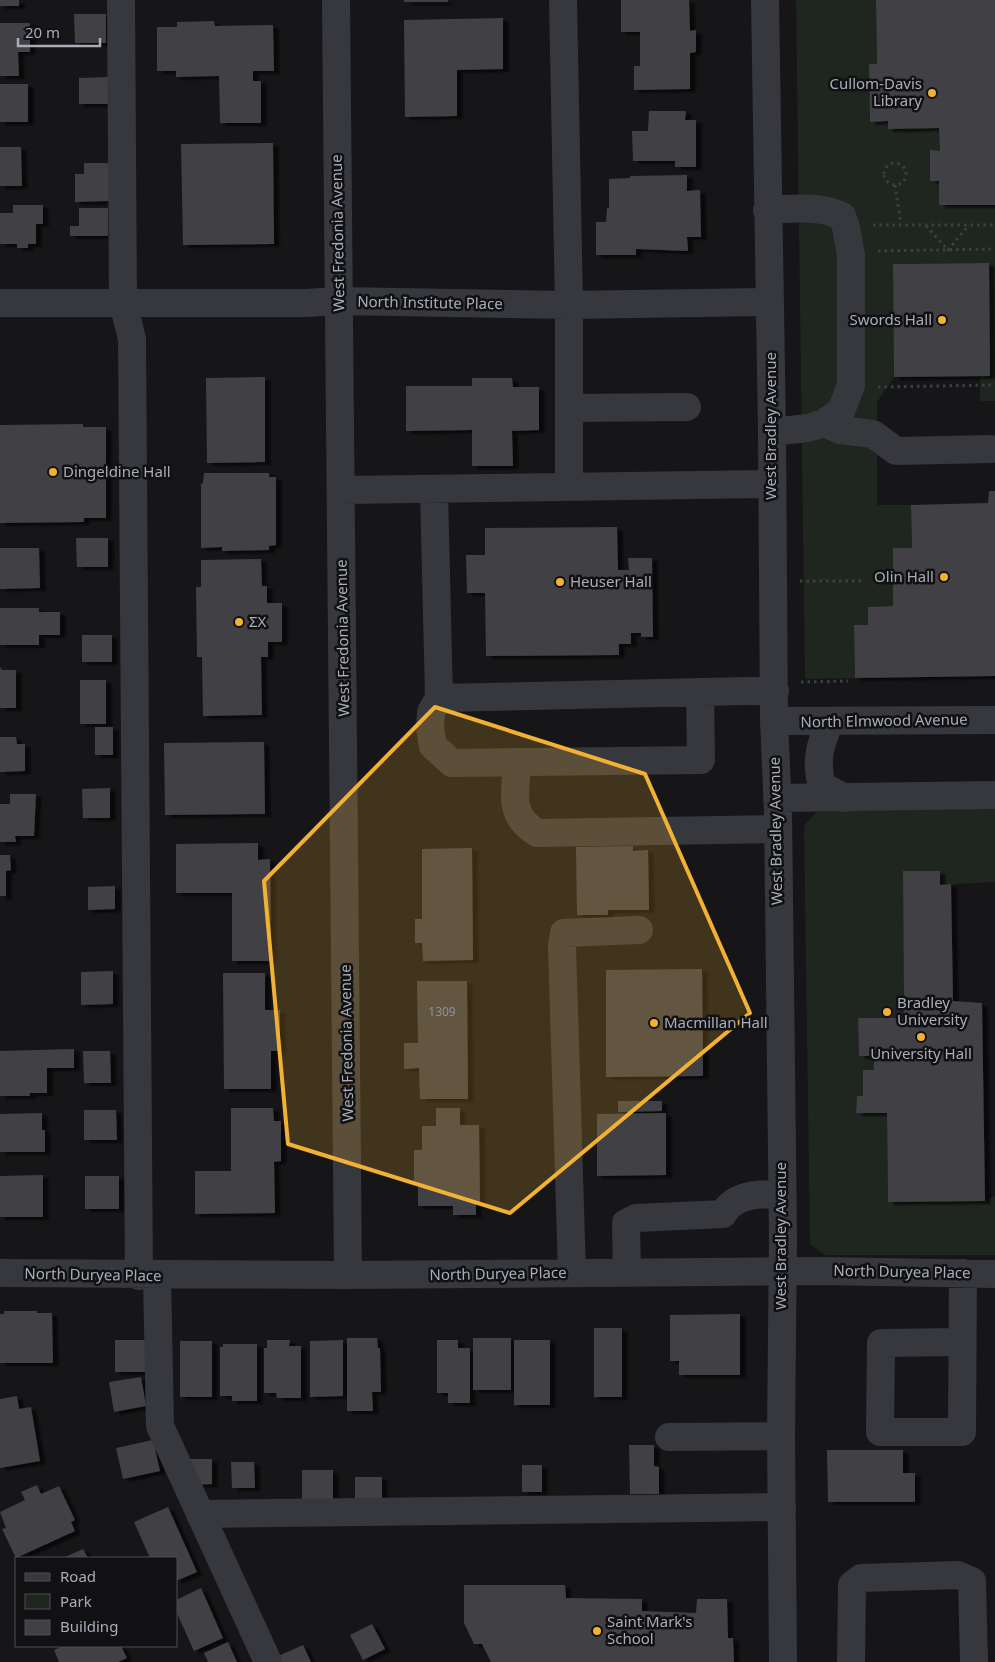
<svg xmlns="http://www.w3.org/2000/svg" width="995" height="1662" font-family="'Noto Sans',sans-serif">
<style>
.green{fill:#1e261f}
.building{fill:#404145;filter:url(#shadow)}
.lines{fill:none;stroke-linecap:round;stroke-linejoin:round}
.path{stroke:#3d3f44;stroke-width:3;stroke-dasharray:2.5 4;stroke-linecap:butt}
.minor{stroke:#37383d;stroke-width:28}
.marked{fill:#f2b134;fill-opacity:0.2;stroke:#f2b134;stroke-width:4;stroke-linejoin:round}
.poi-dot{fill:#f2b134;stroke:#111113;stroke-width:2}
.labels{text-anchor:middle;stroke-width:5;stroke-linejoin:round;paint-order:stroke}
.number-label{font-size:12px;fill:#8e929b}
.poi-label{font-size:15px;fill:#a8adb8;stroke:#111113;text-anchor:start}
.street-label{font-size:15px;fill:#a8adb8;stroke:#111113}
</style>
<defs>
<filter id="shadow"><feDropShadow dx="5.5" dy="3" stdDeviation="1" flood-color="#0009"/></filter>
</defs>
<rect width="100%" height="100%" fill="#161618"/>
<!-- green -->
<path class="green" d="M796,0H876L877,64H869L870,122L888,121V129L939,128L940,151H930V180L939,181V205H995V401H980V263L893,264L894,377L877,402V505H911L912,548H893V606L868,607V625H854L855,678L805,679Z
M995,808V882L940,885V871L903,872L904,1018L858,1019L859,1056H874V1070L863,1096H857L856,1113H887L888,1202L985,1201L995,1196V1255H825L810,1244L804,826L817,811Z"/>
<!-- building -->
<path class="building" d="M0,0H19V6H0Z
M404,0H448V2H404Z
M621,0H689L690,31L696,30V52L690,53V89L634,90V66H640V32H621Z
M876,0H995V205H939V181H930V150L940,151L939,128L888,129V121L870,122L869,64H877Z
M74,14H106V43H75Z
M503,18V69L457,70V116L405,117L404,20Z
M214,21L215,26L273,25L274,71H253V81H261V123H220L219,76L176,77V71H157V27H177V22Z
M0,23H30V52H18L19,76H0Z
M109,77V104H79V78Z
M0,84H28V122H0Z
M649,111H686L685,120H696V167H675V161H633L632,131H648Z
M273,143L274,244L183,245L181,144Z
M0,147H21L22,186H0Z
M84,163H109V201L75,202V174H84Z
M687,175V191L700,190L701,237H687L688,251L636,249V255H596V222H606L607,208H609V179L630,178V176Z
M13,205H43V224H36V244H28V248H17V244H0V213H13Z
M79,208H108V236H70V226H79Z
M989,263L990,376L894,377L893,264Z
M265,377V462L207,463L206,378Z
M472,378H512L513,387H539V430L512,431L513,466H472V430L406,431V386H472Z
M83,424V427H106V518H84V522L0,523V425Z
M204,473H269V477H276V545L269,546V550L222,551V547L201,548V484L203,483Z
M989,491H995V676L855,678L854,625H868V607L893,606V548H912L911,505L988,503Z
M617,527L618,570H629L628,558H652L653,637H641V633H631V644H619V655L486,656L485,593H467L466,555H485V528Z
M76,538H108V567H77Z
M0,548H39L40,588L0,589Z
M261,559L262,586H267V603H282V642H268V657H261L262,715L203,716L202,657H197L196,587H201V560Z
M0,608H39V612H60V635H39V645H0Z
M82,635H112V662H82Z
M0,667L2,670H16V708H0Z
M80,680H106V724H80Z
M95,727H113V755H95Z
M0,737H16L17,744H25V771L0,772Z
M264,742L265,814L165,815L164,743Z
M110,788V818H83L82,789Z
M10,794H36L34,836H15L16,842H0V804H10Z
M258,843V860L270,859L271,961H232V893H176V844Z
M633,846V851L648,850L649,910H608V915H577L576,847Z
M472,848L473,960L423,961L422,943H415V919H422V849Z
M0,855H10L11,870L6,871V896H0Z
M903,871H940V885L951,884L953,1001L982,1003L985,1201L888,1202L887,1113H856L857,1096H863V1070H874V1056H859L858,1018H904Z
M115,886V909L88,910V887Z
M702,969L703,1076L606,1077V970Z
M113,971V1004L81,1005V972Z
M223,973H265V1010H280V1051H271V1089H224Z
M417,981H467L468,1099H420L419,1068L404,1069V1043H418Z
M74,1049V1068H47V1093H30V1096H0V1051Z
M83,1051H110L111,1083H84Z
M618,1101H662V1111L618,1112Z
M231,1108H273L274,1121H281V1161L274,1162L275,1213L195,1214V1171H231Z
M436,1108H460V1125H479L480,1204H476V1215H453V1206H418V1182L414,1181V1150H422V1126H436Z
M84,1110H116L117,1140H84Z
M42,1113V1130H45V1152H0V1114Z
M666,1113V1175L597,1176V1114Z
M43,1175V1217H0V1176Z
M85,1176H119V1209H85Z
M4,1311H37V1313H52L53,1363H0V1314H4Z
M740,1314V1375H679V1361H670V1315Z
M594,1328H622V1397H594Z
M347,1338H377L378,1348H380L381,1392H372L373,1411H347Z
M473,1338H511V1390H473Z
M115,1340H147V1372H115Z
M267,1340H290L289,1346H301V1398H277L276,1393H264V1348H267Z
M343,1340V1396L310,1397V1341Z
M437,1340H458V1348H470V1403H448V1393H437Z
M514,1340H550V1405H514Z
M180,1341H212V1397H180Z
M223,1344H257V1401H232V1396H220V1347H223Z
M141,1377L146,1406L114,1412L109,1382Z
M17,1396L19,1409L31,1407L40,1461L0,1468V1399Z
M153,1440L160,1471L123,1479L116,1448Z
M629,1445H654V1466L659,1467V1494H630Z
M827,1450H903V1473H915V1502H828Z
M190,1459H212V1484L190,1485Z
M231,1462H254L255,1488H232Z
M522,1465H542V1492H522Z
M302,1470H333V1503H302Z
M355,1477H382V1504H355Z
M37,1485L41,1494L59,1486L75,1520L71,1522L75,1531L16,1558L2,1529L6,1528L0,1512L25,1500L21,1492Z
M168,1507L197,1572L176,1581V1558H150L134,1522Z
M83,1549L88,1558H63Z
M464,1585H565L566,1598L642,1599V1611L696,1613L697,1599H727L728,1638H733L734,1662H491L482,1644H474L464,1623Z
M201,1588L223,1638L194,1651L176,1611V1600Z
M372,1624L385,1649L363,1660L350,1635Z
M228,1642L237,1662H208L204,1653Z
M303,1645L311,1662H278L276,1657Z
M63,1646H121L127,1658L118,1662H59L54,1650Z"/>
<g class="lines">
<!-- path -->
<path class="path" d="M884 174a11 11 0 1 1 22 0a11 11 0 1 1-22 0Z
M895,185L901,224
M873,225H995
M926,226L948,250L969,225
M878,251L995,249
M878,387L995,385
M800,581H862
M801,682L848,681"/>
<!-- minor -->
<path class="minor" d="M121,0L123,302L132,339L139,1276
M336,0L348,1275
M563,0L569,305V487
M765,0L772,432L774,721L778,811L783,1237L781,1436L783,1662
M767,210C792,209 819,205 842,216L846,227L851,255V385L841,411L824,423L808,428L772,432
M0,303H306L339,301L569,305L770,302
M569,408L687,407
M824,423L840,430L873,434L896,451L991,449
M341,490L771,484
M434,490L439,698
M700,692L701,760L452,763L433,746L430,728L431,712L439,698L746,691H775
M774,721L995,720
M830,721C820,745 815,761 822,786L845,798
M517,763C516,794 507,814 537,833L777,829
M777,798L995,795
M0,1273L348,1275L823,1271L995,1274
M572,1273L562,946L564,933L639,930
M627,1273L626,1223L636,1218L723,1214C735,1193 760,1194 781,1194
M157,1276L160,1426L268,1662
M962,1342L881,1343L880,1432H962L963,1273
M669,1437L781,1436
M200,1514L782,1507
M851,1662L852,1585L861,1578L958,1575L972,1581L974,1662"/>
</g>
<!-- marked area -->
<path class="marked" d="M435,707L645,774L750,1013L510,1213L288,1144L264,881Z"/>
<!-- markers -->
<g class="poi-dot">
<circle cx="932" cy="93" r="5"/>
<circle cx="942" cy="320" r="5"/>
<circle cx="53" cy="472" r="5"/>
<circle cx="944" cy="577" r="5"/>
<circle cx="560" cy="582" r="5"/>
<circle cx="239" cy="622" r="5"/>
<circle cx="887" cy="1012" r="5"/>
<circle cx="654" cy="1023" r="5"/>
<circle cx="921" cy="1037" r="5"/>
<circle cx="597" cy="1631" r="5"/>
</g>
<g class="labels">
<!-- number labels -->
<g class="number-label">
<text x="442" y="1016">1309</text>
</g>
<!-- poi labels -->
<g class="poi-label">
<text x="922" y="89" text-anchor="end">Cullom-Davis<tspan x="922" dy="17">Library</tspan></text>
<text x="932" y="325" text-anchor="end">Swords Hall</text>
<text x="63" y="477">Dingeldine Hall</text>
<text x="934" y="582" text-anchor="end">Olin Hall</text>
<text x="570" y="587">Heuser Hall</text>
<text x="249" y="627">ΣΧ</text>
<text x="897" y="1008">Bradley<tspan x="897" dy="17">University</tspan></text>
<text x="664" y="1028">Macmillan Hall</text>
<text x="921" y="1059" text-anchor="middle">University Hall</text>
<text x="607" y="1627">Saint Mark's<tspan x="607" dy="17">School</tspan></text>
</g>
<!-- street labels -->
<g class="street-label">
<text transform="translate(338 233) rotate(-91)" y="5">West Fredonia Avenue</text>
<text transform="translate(430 303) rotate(1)" y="5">North Institute Place</text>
<text transform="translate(771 426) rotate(-90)" y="5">West Bradley Avenue</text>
<text transform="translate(343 638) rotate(-91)" y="5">West Fredonia Avenue</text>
<text transform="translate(884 721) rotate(-1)" y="5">North Elmwood Avenue</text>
<text transform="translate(776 831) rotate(-91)" y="5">West Bradley Avenue</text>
<text transform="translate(347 1043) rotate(-91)" y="5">West Fredonia Avenue</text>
<text transform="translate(781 1236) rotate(-90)" y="5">West Bradley Avenue</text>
<text transform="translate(902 1272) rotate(1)" y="5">North Duryea Place</text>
<text transform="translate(498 1274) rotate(-1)" y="5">North Duryea Place</text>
<text transform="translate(93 1275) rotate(1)" y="5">North Duryea Place</text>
</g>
</g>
<!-- legend -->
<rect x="15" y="1557" width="162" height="90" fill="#111113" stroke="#4d4f55"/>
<rect x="25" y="1573" width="25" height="8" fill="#37383d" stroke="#4d4f55"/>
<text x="60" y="1582" font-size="15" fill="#a8adb8">Road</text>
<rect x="25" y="1594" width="25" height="15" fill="#1e261f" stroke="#4d4f55"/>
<text x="60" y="1607" font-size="15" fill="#a8adb8">Park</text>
<rect x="25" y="1620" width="25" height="15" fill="#404145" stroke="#4d4f55"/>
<text x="60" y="1632" font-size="15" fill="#a8adb8">Building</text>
<!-- scale -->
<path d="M18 38v8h82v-8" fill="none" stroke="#a8adb8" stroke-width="2.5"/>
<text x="25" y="38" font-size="15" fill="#a8adb8" stroke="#111113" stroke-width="4" paint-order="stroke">20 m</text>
</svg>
